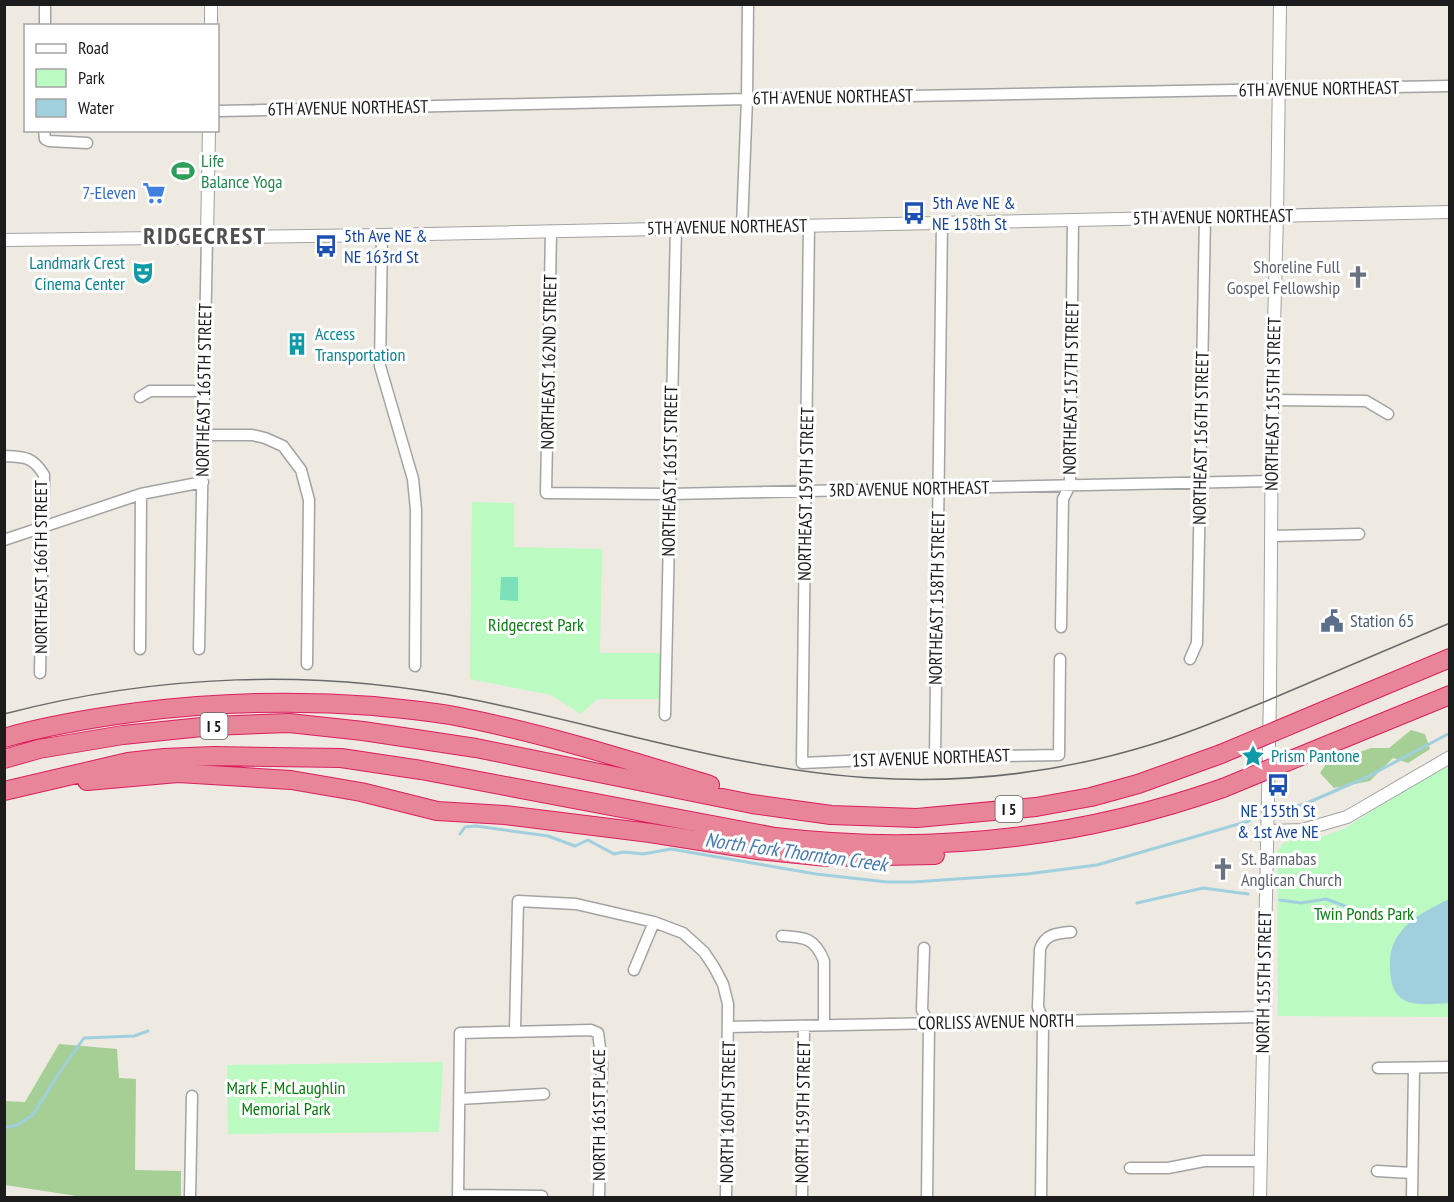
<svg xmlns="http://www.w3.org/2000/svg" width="1454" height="1202" font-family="'PT Sans Narrow',sans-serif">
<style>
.forest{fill:#a5cf94}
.park{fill:#bbfbc1}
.pitch{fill:#7ce0ba}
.water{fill:#a0cfde}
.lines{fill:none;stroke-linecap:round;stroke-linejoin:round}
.stream{stroke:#a0cfde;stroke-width:3}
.minor-casing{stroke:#a3a3a3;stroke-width:13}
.tertiary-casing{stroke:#a3a3a3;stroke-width:14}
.motorway-casing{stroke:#dc1e5e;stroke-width:20}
.minor{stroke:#fff;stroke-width:10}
.tertiary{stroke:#fff;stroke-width:12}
.motorway{stroke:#e98598;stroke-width:18}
.tram{stroke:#6a6a6a;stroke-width:1.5}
.motorway-bridge-casing{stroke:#dc1e5e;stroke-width:20;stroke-linecap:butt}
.motorway-bridge{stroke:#e98598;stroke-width:18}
.labels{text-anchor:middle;stroke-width:6;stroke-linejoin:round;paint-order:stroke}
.shield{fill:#fff;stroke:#606060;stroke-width:1.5}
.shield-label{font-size:16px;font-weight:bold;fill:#1c1c1c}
.street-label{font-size:18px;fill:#1c1c1c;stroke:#fff}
.leisure-label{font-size:18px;fill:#27864d;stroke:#fff;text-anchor:start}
.shop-label{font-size:18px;fill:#366cbe;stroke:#fff;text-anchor:end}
.transit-label{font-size:18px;fill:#164399;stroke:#fff;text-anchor:start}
.culture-label{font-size:18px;fill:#0d838f;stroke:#fff;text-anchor:start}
.worship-label{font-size:18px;fill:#5b616d;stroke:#fff;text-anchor:end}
.service-label{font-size:18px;fill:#4e5e75;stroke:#fff;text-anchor:start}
.park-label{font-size:18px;fill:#087c12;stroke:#fff}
.water-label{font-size:20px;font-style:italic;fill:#467aae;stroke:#fff}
.district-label{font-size:24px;font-weight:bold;letter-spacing:1.5px;fill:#4f4f4f;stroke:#fff}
</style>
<rect width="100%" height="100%" fill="#eeeae1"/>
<!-- forest -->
<path class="forest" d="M1411,730L1425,734L1430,749L1408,763L1393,758L1370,781L1334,788L1320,773L1326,764L1371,748H1389Z
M59,1044L117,1049L119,1078L136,1079L135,1170L181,1171V1197H83L5,1185V1101L25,1102Z"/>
<!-- park -->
<path class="park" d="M472,502L514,503V547L602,549L600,653H661L660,699H597L581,714L551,695L470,679Z
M1449,765V1017L1278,1016L1277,851L1285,842L1321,837L1344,829L1434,771Z
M443,1062L439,1132L228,1134L227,1065Z"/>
<!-- pitch -->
<path class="pitch" d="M501,577H518V601L500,600Z"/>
<!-- water -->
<path class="water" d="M1449,899V1003C1416,1005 1391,1009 1390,968C1389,955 1392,943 1400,933C1412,916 1432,908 1449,899Z"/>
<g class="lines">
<!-- stream -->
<path class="stream" d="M1285,810L1307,803L1367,777L1450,733
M460,834L465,827L476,826L548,836L575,846L588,840L614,854L624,852L643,854L671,849L816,874L887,882H913L1027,874L1097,865L1249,821
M1280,900L1301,903L1326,899L1361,912
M1137,903L1203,888L1248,894
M1371,915L1413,922
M4,1128L17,1125L33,1115L59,1073L84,1038L134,1036L148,1031"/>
<!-- minor casing -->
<g class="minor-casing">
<path id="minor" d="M45,26V4
M218,111L747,99L1450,86
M44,130L45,139L49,141L87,143
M809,225L802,763L935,757L1059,755L1060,659
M742,226L747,99L748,4
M551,231L546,493L670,494L1271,481
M382,235L380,366L413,479L416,510L415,666
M140,397L150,391H203
M1272,400L1366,401L1388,414
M204,435H252L265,438L283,446L301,470L309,500L307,664
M4,456C26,457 33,457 44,475L40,673
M1271,536L1359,534
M4,540L141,494L203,482
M1061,627L1063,499L1070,485L1073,220
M140,649L141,494
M199,649L207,237
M1190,659L1197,643L1205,217
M665,715L676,228
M935,757L942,223
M782,936C805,937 815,938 824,961V1025
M924,948L922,1010L929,1023L927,1198
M634,970L654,922
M729,1027L1263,1017
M515,1030L518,901L576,904L654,922L683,933L704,952L714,967L723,984L728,1004L726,1198
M1378,1068L1450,1067
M459,1099L544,1094
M1130,1168H1168L1204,1161H1260
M1377,1171L1412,1173
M458,1195L542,1196
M190,1198L192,1096
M458,1198L460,1033L591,1030L598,1033L602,1063L599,1198
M802,1198L804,1026
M1041,1198L1043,1021L1038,1007L1040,949C1045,934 1057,933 1071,932
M1412,1198L1414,1068"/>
</g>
<!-- tertiary casing -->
<g class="tertiary-casing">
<path id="tertiary" d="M211,26V4
M207,237L209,130
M4,240L382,235L1450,212
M1267,831L1302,830L1347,817L1450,757
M1260,1198L1270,695L1272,400L1277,215L1280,4"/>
</g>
<!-- motorway casing -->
<g class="motorway-casing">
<path id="motorway" d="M1328,709L1450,658
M4,738C48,725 93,718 138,712C217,702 295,700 374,706C401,709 428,711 455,716C542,733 625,759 710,785
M1330,744L1450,695
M4,759L39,749L123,735L212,726L289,723L363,731L476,748L752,804L831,815L917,818L1036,807L1091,797L1138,784L1221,754
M87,781L178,773L291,780L361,792L437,811L505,815L650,833L758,850L827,857L935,855
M4,791L128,762L164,758L214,756L341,758L421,770L775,837C929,855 1076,840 1223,788"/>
</g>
<!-- minor -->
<use href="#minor" class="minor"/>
<!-- tertiary -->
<use href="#tertiary" class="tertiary"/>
<!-- motorway -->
<use href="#motorway" class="motorway"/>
<!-- tram -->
<path class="tram" d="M4,714C157,674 316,668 470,699C611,727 750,775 895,779C982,782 1069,770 1153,744C1193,732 1232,715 1271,699C1331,674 1390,648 1450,623"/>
<!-- motorway-bridge casing -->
<g class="motorway-bridge-casing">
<path id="motorway-bridge" d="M1221,754L1328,709
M1223,788L1330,744"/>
</g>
<!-- motorway-bridge -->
<use href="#motorway-bridge" class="motorway-bridge"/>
</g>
<!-- icons -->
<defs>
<g id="stadium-bare" transform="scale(1.8)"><path d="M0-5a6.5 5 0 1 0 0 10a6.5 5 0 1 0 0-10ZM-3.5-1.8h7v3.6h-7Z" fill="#2e9e5b" stroke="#fff" stroke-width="2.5" paint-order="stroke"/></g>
<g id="supermarket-bare" transform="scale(1.8)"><path d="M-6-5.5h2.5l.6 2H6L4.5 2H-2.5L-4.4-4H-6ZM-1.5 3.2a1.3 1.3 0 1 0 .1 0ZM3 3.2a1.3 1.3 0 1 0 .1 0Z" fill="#3f7fe0" stroke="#fff" stroke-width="2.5" paint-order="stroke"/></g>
<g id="bus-bare" transform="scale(1.8)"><path d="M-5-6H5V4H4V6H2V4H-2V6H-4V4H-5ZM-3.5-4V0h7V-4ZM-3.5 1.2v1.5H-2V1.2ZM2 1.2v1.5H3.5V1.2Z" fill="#1a4fb4" stroke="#fff" stroke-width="2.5" paint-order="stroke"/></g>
<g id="theatre-bare" transform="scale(1.8)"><path d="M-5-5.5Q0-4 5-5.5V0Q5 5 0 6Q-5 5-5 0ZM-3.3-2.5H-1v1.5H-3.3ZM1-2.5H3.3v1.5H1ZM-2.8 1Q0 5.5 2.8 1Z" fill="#0f9aa8" stroke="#fff" stroke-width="2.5" paint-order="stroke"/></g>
<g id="church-bare" transform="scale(1.8)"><path d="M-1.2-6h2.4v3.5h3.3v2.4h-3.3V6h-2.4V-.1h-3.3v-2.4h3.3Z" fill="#6b7280" stroke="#fff" stroke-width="2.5" paint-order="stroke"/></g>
<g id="building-bare" transform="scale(1.8)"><path d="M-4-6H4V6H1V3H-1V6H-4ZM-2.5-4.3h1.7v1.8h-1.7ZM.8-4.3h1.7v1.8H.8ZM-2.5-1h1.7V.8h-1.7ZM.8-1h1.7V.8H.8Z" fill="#0f9aa8" stroke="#fff" stroke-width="2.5" paint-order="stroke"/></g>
<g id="civic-bare" transform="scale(1.8)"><path d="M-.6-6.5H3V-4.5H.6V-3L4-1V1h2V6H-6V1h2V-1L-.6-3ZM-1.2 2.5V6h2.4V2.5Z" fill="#5c6f8a" stroke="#fff" stroke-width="2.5" paint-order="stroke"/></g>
<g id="sight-bare" transform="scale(1.8)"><path d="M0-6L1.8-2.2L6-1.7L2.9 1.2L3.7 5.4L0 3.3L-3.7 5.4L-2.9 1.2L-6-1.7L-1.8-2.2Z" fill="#0f9aa8" stroke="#fff" stroke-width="2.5" paint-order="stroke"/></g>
</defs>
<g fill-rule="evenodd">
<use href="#stadium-bare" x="183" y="171"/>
<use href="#supermarket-bare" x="154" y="193"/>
<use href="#bus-bare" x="914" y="213"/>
<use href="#bus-bare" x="326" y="246"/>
<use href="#theatre-bare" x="143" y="273"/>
<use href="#church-bare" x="1358" y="277"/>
<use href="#building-bare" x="297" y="344"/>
<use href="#civic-bare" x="1332" y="621"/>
<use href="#sight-bare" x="1253" y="756"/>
<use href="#bus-bare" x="1278" y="785"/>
<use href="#church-bare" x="1223" y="869"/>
</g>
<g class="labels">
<!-- shield labels -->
<g class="shield">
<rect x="200.5" y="713" width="27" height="26" rx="4.5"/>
<rect x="995.5" y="796" width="27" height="26" rx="4.5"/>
</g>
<g class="shield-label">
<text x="214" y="732">I 5</text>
<text x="1009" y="815">I 5</text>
</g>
<!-- street labels -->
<g class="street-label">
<text transform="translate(1319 89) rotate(-1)" y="6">6TH AVENUE NORTHEAST</text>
<text transform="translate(833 97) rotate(-1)" y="6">6TH AVENUE NORTHEAST</text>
<text transform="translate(348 108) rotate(-1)" y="6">6TH AVENUE NORTHEAST</text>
<text transform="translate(1213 217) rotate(-1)" y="6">5TH AVENUE NORTHEAST</text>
<text transform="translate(727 227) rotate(-1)" y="6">5TH AVENUE NORTHEAST</text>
<text transform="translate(549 362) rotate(-89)" y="6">NORTHEAST 162ND STREET</text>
<text transform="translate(1071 388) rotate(-89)" y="6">NORTHEAST 157TH STREET</text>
<text transform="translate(204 390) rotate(-89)" y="6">NORTHEAST 165TH STREET</text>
<text transform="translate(1273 404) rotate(-89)" y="6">NORTHEAST 155TH STREET</text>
<text transform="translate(1201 438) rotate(-89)" y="6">NORTHEAST 156TH STREET</text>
<text transform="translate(670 471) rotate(-89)" y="6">NORTHEAST 161ST STREET</text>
<text transform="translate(909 489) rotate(-1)" y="6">3RD AVENUE NORTHEAST</text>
<text transform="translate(806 494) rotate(-89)" y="6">NORTHEAST 159TH STREET</text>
<text transform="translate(41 567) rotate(-90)" y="6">NORTHEAST 166TH STREET</text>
<text transform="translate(937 598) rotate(-89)" y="6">NORTHEAST 158TH STREET</text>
<text transform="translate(931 758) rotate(-2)" y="6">1ST AVENUE NORTHEAST</text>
<text transform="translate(1264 982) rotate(-89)" y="6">NORTH 155TH STREET</text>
<text transform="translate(996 1022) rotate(-1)" y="6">CORLISS AVENUE NORTH</text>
<text transform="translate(728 1112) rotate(-89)" y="6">NORTH 160TH STREET</text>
<text transform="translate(803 1112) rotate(-89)" y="6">NORTH 159TH STREET</text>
<text transform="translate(599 1115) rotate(-90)" y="6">NORTH 161ST PLACE</text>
</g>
<!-- leisure labels -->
<g class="leisure-label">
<text x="201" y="167">Life<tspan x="201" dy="21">Balance Yoga</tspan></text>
</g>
<!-- shop labels -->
<g class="shop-label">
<text x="136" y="199">7-Eleven</text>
</g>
<!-- transit labels -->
<g class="transit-label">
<text x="932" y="209">5th Ave NE &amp;<tspan x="932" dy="21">NE 158th St</tspan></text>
<text x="344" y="242">5th Ave NE &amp;<tspan x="344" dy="21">NE 163rd St</tspan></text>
<text x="1278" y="817" text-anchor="middle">NE 155th St<tspan x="1278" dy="21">&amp; 1st Ave NE</tspan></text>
</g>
<!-- culture labels -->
<g class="culture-label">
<text x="125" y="269" text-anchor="end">Landmark Crest<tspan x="125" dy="21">Cinema Center</tspan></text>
<text x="315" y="340">Access<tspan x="315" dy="21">Transportation</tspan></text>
<text x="1271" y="762">Prism Pantone</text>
</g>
<!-- worship labels -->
<g class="worship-label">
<text x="1340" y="273">Shoreline Full<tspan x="1340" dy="21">Gospel Fellowship</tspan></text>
<text x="1241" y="865" text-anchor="start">St. Barnabas<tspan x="1241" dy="21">Anglican Church</tspan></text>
</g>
<!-- service labels -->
<g class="service-label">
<text x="1350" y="627">Station 65</text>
</g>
<!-- park labels -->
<g class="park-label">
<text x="536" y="631">Ridgecrest Park</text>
<text x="1364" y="920">Twin Ponds Park</text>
<text x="286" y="1094">Mark F. McLaughlin<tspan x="286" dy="21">Memorial Park</tspan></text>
</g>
<!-- water labels -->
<g class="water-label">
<text transform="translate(796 852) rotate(8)" y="7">North Fork Thornton Creek</text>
</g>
<!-- district labels -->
<g class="district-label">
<text x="205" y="244">RIDGECREST</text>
</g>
</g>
<!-- border -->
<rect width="1454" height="1202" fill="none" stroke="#1c1c1c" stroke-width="12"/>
<!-- legend -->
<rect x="24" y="24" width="195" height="108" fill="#ffffff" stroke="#a4a4a4" stroke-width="1.5"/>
<rect x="36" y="44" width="30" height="9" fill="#ffffff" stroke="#a4a4a4" stroke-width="1.5"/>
<text x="78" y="54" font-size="18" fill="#1c1c1c">Road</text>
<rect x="36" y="69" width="30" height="18" fill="#bbfbc1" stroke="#a4a4a4" stroke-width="1.5"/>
<text x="78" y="84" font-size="18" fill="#1c1c1c">Park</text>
<rect x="36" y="99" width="30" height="18" fill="#a0cfde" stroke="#a4a4a4" stroke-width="1.5"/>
<text x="78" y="114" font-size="18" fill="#1c1c1c">Water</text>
</svg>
